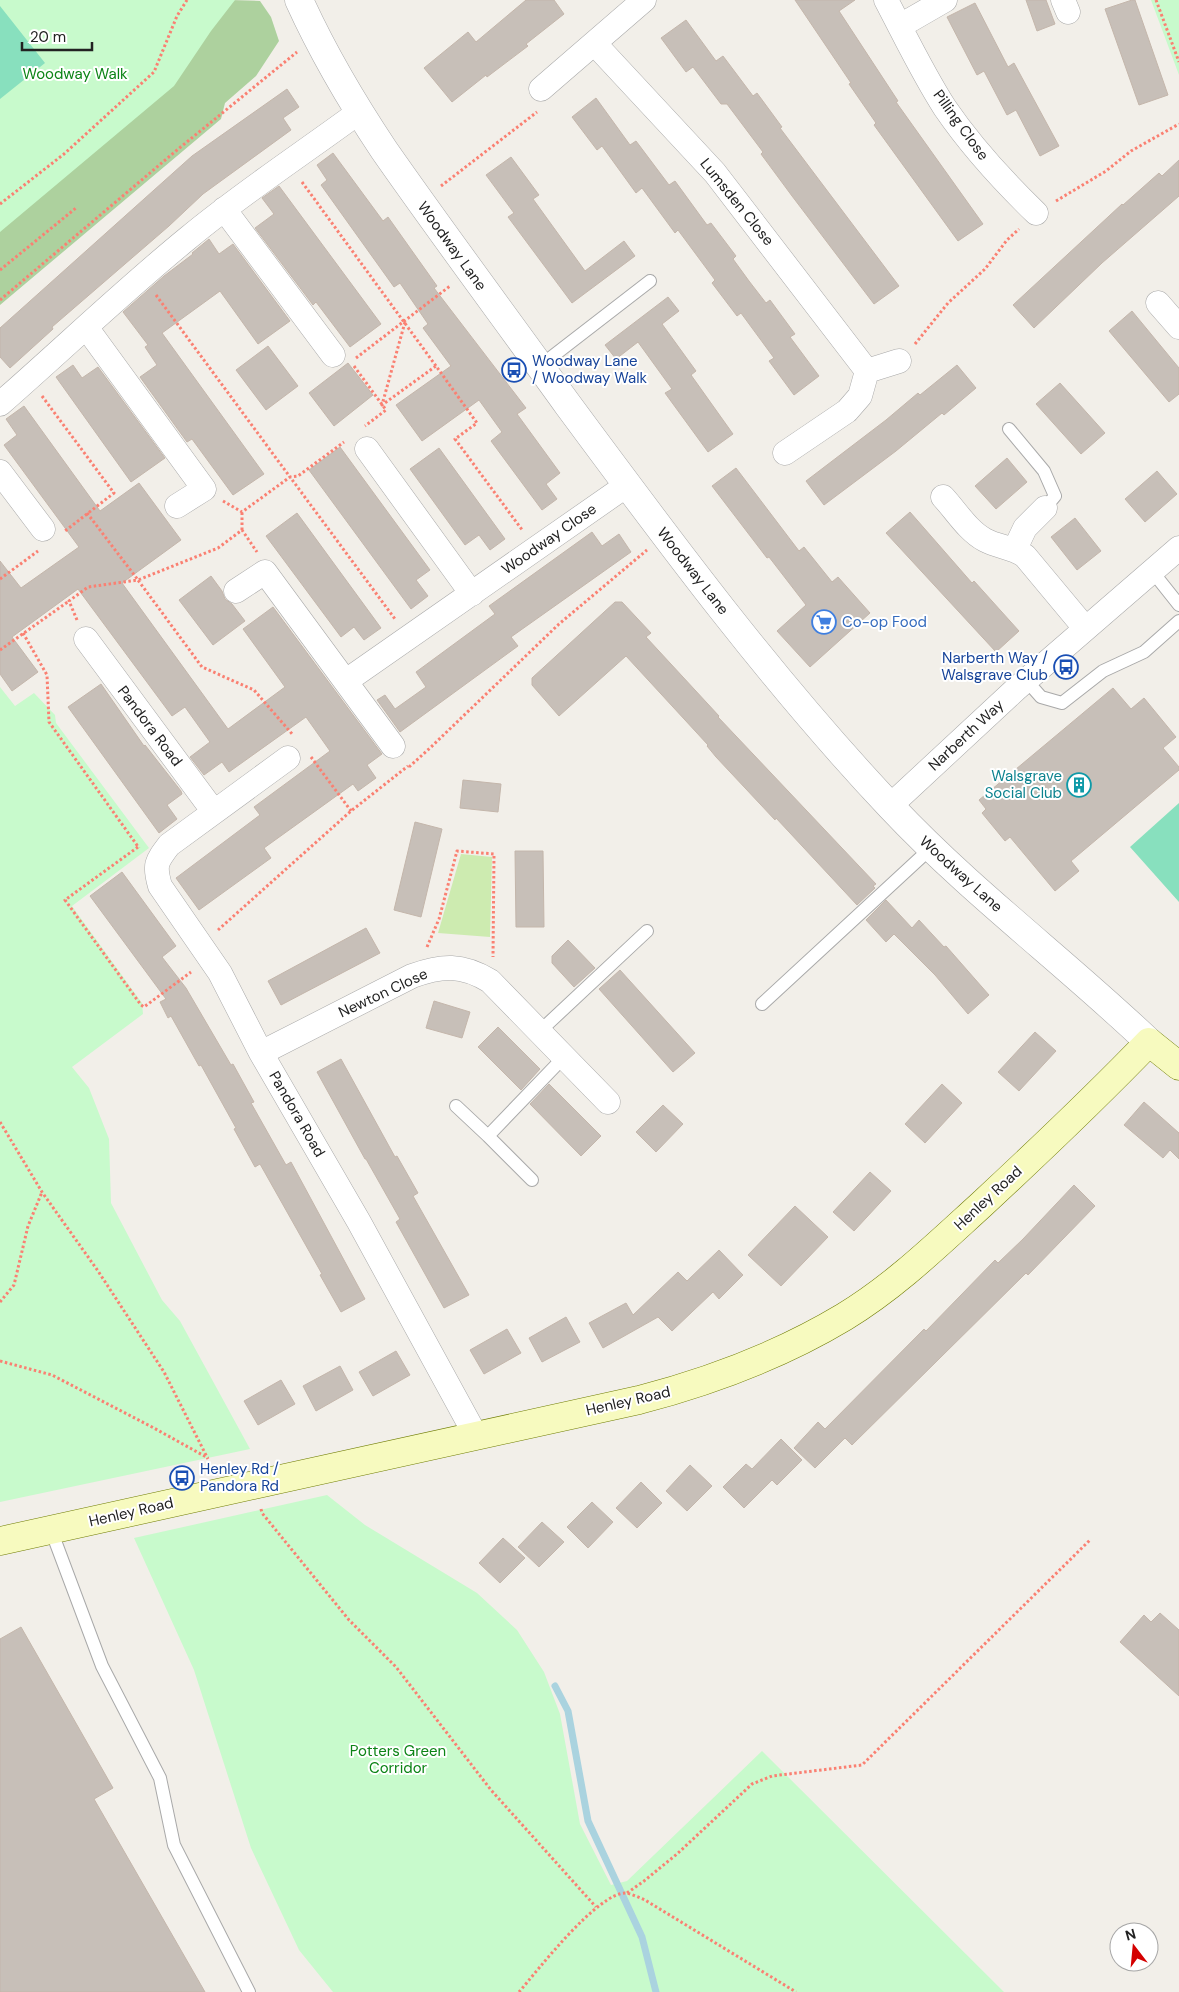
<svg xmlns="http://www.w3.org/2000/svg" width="1179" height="1992" font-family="'DM Sans',sans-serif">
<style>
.grass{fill:#cdebb0}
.forest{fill:#add19e}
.park{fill:#c8facc}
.pitch{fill:#88e0be}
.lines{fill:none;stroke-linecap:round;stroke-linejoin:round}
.stream{stroke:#aad3df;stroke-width:7}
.building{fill:#c7bfb8;stroke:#c4b6ab}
.service-casing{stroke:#a9a9a9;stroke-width:14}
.minor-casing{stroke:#a9a9a9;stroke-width:25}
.tertiary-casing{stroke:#a9a9a9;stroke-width:29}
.secondary-casing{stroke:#707d05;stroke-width:29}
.path{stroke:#fa8072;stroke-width:3;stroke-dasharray:2.5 2.5;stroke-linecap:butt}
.service{stroke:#fff;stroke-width:12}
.minor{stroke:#fff;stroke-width:24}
.tertiary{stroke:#fff;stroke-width:28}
.secondary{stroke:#f7fabf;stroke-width:28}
.labels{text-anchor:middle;stroke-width:4;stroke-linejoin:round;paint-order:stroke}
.park-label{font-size:15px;fill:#0c8416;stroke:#fff}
.street-label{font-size:15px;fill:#222;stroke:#fff}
.transit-label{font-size:15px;fill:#164399;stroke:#fff;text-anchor:start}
.shop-label{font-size:15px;fill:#366cbe;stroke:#fff;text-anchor:start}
.culture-label{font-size:15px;fill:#0d838f;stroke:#fff;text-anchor:end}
</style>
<rect width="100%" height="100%" fill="#f2efe9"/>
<!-- grass -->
<path class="grass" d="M461,854L492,857L490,937L438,933Z"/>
<!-- forest -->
<path class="forest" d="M230,0L260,1L271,17L279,41L256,76L225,103L221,119L0,305V218Z"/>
<!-- park -->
<path class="park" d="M0,0H235L211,31L174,86L0,232Z
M1151,0H1179V75Z
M0,687L15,706L34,693L55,715L56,723L149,848L72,906L142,1003L143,1014L72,1067L89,1088L109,1139L111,1203L162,1300L180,1321L250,1449L0,1502Z
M327,1495L365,1525L477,1593L517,1630L544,1672L560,1714L580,1824L611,1885L627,1881L762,1751L1004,1992H333L299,1950L251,1848L194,1670L134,1538Z"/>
<!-- pitch -->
<path class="pitch" d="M0,6L45,63L0,99Z
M1179,803V902L1130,847Z"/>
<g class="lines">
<!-- stream -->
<path class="stream" d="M555,1686L568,1711L588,1821L642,1937L656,1992"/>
</g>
<!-- building -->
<path class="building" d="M526,0H554L564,14L526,44L528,46L487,77L486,75L452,102L424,68L468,32L476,42Z
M795,0H855L839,11L898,101L896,102L983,224L958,241L874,125L876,123L849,84L851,83Z
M1026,0H1046L1055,24L1037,31Z
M1132,0H1135L1168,95L1139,105L1105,9Z
M975,3L1008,67L1014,63L1059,146L1040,156L1016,110L1007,115L984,71L977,75L947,17Z
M686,20L716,61L723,56L753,96L757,93L782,127L780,128L899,286L874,304L792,196L761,154L763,152L727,104H721L693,67L686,72L661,38Z
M287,89L299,107L283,118L291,130L203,194L169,226L52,327L53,329L10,368L0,357V328L192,156Z
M596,98L630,145L636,141L669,185L675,181L707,225L711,223L736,256L733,259L749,281L766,303L770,300L795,334L790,337L819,376L794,395L769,361L774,358L741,313L737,316L712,283L715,280L678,230L675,233L642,188L636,193L602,146L597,150L572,117Z
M333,153L383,221L388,217L437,286L434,288L526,408L517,414L560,473L546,484L557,499L542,510L491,441L502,432L479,400L422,441L396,405L451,366L423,328L428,324L400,283L394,287L321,185L327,180L317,165Z
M511,157L539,195L533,199L585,271L624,241L635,256L572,303L508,217L514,213L486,175Z
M1179,160V196L1102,263L1034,328L1013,305L1122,204L1123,205L1159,173L1162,176Z
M279,186L381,324L350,347L316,302L313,305L255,228L274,214L262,198Z
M209,239L219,254L233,244L290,321L258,344L220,291L162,333L264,474L233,495L192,439L187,442L140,377L157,365L145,347L148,345L123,312L164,276L193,254L192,253Z
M668,297L679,311L662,324L696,371L691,375L733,434L708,452L665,393L672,389L638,342L616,359L605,345Z
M1132,311L1179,368V394L1169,402L1109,331Z
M268,346L298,386L266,410L236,370Z
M348,363L373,395L334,426L309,393Z
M73,365L82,378L98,367L165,458L131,482L56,377Z
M957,365L976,388L944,415L942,413L896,451L824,505L806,481L886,420L918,393L920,395Z
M1060,383L1105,433L1081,454L1036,404Z
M24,406L100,511L139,483L181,540L122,583L228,729L285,687L243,629L273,607L382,754L367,765L376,778L358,791L353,784L264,848L271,858L199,910L176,878L260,815L254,807L330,751L306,717L229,772L222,762L204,775L190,757L210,742L185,707L172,716L78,589L12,637L38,672L12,691L0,674V561L21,588L79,547L4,445L17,435L6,419Z
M340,447L430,570L416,580L428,596L411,609L309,470Z
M439,448L505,539L490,550L479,535L465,545L410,469Z
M1007,458L1027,482L996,509L975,486Z
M736,468L799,551L804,547L832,582L838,577L870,613L810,667L777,631L806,605L769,557L767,558L712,486Z
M1157,471L1177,494L1145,522L1125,499Z
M910,512L972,583L974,581L1019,631L996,652L886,533Z
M297,513L381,628L364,640L354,627L341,637L266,536Z
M1075,518L1101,551L1077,570L1051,537Z
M592,532L602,546L619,534L631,552L511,637L518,646L400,732L377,700L385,695L395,709L426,687L416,672L495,614L489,606Z
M211,576L222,591L225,599L232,604L245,621L213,645L179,600Z
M615,602H622L651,633L646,637L719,716L718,717L876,884L873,886L875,888L857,905L776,818L775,820L716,757L707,746L708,745L626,656L559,716L532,685V678Z
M101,684L144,746L145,745L181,791L182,794L167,805L177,819L159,833L68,707Z
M1113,688L1131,709L1144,698L1176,737L1163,748L1179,767V770L1071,861L1079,871L1055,891L1010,837L1005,841L982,813L986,809L979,800Z
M463,780L501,784L498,812L460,808Z
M415,822L442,829L421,917L394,910Z
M515,851H543L544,927H516Z
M122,872L176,946L162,957L186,988L231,1065L233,1064L254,1102L251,1103L286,1165L291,1162L365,1299L341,1312L320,1275L322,1274L260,1164L255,1167L234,1129L236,1128L201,1065L199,1066L171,1016L168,1018L160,1002L166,999L90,896Z
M886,900L912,928L919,920L944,947L946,946L989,995L968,1014L935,975L894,934L886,942L866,920Z
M366,928L380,953L281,1005L268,981Z
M568,940L595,968L574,987L552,963V956Z
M620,970L695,1053L673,1072L599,989Z
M434,1001L470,1012L462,1038L426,1028Z
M498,1027L540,1069L521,1090L478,1047Z
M1035,1032L1056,1051L1019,1091L998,1072Z
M341,1059L395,1157L397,1156L418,1193L413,1196L469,1295L444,1308L396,1222L400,1219L366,1159H365L317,1072Z
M549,1084L601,1136L581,1156L530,1104Z
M942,1084L962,1103L925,1143L905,1124Z
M1144,1102L1179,1133V1159L1170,1150L1163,1158L1124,1125Z
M663,1105L683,1124L656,1152L636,1132Z
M870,1172L891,1191L854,1231L833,1212Z
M1074,1185L1095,1206L1028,1275L1026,1273L852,1445L845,1438L815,1468L794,1448L818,1422L825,1429L924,1329L926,1331L995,1260L998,1263L1023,1239Z
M795,1206L828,1237L781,1286L748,1255Z
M719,1250L743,1275L719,1299L713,1292L672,1331L658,1317L603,1348L589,1323L626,1303L633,1315L678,1272L687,1281Z
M566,1317L580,1342L542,1362L529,1338Z
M507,1329L521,1353L484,1374L470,1350Z
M396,1351L410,1375L373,1396L359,1372Z
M340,1366L353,1390L316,1411L303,1386Z
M281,1380L295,1404L258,1425L244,1401Z
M781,1439L802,1460L777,1485L772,1480L744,1508L723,1487L746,1464L752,1469Z
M690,1465L712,1486L687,1511L666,1491Z
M641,1482L662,1503L637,1528L616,1508Z
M592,1502L613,1522L588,1548L567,1527Z
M542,1522L564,1542L539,1567L518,1547Z
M503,1538L525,1558L500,1583L479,1563Z
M1160,1613L1179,1630V1696L1120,1642L1144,1615L1151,1622Z
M21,1627L113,1788L94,1799L205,1992H0V1639Z"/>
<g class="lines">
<!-- service casing -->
<g class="service-casing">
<path id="service" d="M540,366L650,281
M1009,429L1044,471L1055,496L1045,508
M1152,571L1179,605
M1026,680L1041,697L1062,703L1103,671L1144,652L1179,621
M762,1004L931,848
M539,1032L647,931
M456,1106L488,1136L564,1057
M488,1136L532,1180
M51,1530L102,1666L160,1778L174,1845L249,1992"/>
</g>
<!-- minor casing -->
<g class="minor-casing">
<path id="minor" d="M886,0C905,36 923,74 945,108C971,146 1003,181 1036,213
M1063,0L1068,12
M900,26L945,0
M595,44L715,173L867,371
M541,89L644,0
M224,209L333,355
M1158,303L1179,327
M86,327L204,489L177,506
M867,371L899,361
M0,404C63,349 123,291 188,238C242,193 302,154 359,112
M367,449L472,594
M785,453L847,411L860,396L867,371
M0,472L43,529
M943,497C956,511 968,531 985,540C998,547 1012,547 1025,556L1085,628
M1015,549L1025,528L1045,508
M236,591L265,572L393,746
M86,639L214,812
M346,681L627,485
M288,758L169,845C156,862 154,865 160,886L220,973L261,1053L359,1222L476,1436
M890,806L1016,689L1179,548
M261,1053L412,976C442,965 462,964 490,981L608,1102"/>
</g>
<!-- tertiary casing -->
<g class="tertiary-casing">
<path id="tertiary" d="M299,0C323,53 352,102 384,150C444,236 507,320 568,405C670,543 773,682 891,807C971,892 1065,962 1149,1042"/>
</g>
<!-- secondary casing -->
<g class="secondary-casing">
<path id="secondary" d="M0,1541L639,1400C712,1381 779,1356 844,1317C895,1286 937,1245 981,1205C1038,1152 1095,1098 1149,1042L1179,1066"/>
</g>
<!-- path -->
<path class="path" d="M1156,0L1179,62
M302,182L436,366
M441,186L537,112
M1056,201L1106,171L1131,151L1179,124
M0,204L64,154L154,72L177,16L187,0
M0,270L76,208
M156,295L290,477L298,476L344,442
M0,300L177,150L297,52
M405,322L382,405L436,366L477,423L455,439L523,531
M915,344L948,303L985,269L1007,240L1019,229
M356,358L450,286
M354,366L386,410L365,426
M42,396L114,493L65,531
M223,501L242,512L290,477L395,619
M87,513L138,580L218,548L242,530L257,552
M242,530V512
M0,579L38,551
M77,620L69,601L88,587L138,580L202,667L254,690L293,735
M23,633L47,675L49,722L139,848
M0,650L69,601
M311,757L351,811
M409,767L430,748L559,624L647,550
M138,847L65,900L141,1005L144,1007L191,972
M218,930L351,811L408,766
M427,947L439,919L457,851L494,854L493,957
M0,1122L42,1192L98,1271L164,1372L208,1459
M0,1302L14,1285L28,1226L42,1192
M0,1361L52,1375L152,1427L208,1458
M261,1509L262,1513L349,1620L396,1667L491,1790L596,1907
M627,1893L644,1881L677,1854L752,1784L772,1776L862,1765L1090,1540
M519,1992C538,1970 598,1892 626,1893C632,1894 640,1898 645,1900L796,1992"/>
<!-- service -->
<use href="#service" class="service"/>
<!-- minor -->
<use href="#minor" class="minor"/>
<!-- tertiary -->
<use href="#tertiary" class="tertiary"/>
<!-- secondary -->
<use href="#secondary" class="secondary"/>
</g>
<!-- icons -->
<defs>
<g id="bus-ring" transform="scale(1.25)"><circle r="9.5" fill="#fff" stroke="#1a4fb4" stroke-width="1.5"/><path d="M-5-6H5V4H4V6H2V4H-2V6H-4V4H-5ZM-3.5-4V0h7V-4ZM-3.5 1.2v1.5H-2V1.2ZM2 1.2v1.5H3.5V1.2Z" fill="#1a4fb4"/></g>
<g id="supermarket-ring" transform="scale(1.25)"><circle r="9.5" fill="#fff" stroke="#3f7fe0" stroke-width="1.5"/><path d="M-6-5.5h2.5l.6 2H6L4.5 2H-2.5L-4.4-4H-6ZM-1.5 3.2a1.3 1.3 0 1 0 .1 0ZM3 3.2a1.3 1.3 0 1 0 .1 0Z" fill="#3f7fe0"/></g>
<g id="building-ring" transform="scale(1.25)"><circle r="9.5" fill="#fff" stroke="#0f9aa8" stroke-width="1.5"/><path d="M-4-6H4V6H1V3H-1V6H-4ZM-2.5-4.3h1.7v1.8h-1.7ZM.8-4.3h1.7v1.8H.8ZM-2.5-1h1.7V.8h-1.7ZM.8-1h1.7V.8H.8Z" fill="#0f9aa8"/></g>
</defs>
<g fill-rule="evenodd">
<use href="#bus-ring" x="514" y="370"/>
<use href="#supermarket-ring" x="824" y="622"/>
<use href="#bus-ring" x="1066" y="667"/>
<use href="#building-ring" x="1079" y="785"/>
<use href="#bus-ring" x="182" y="1478"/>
</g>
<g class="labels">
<!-- park labels -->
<g class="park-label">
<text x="75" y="79">Woodway Walk</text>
<text x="398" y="1756">Potters Green<tspan x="398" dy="17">Corridor</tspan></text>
</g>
<!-- street labels -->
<g class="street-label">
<text transform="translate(961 125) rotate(54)" y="5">Pilling Close</text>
<text transform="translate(737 202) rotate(51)" y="5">Lumsden Close</text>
<text transform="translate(452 246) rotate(54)" y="5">Woodway Lane</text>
<text transform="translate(549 539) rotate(-35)" y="5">Woodway Close</text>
<text transform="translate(693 571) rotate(52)" y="5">Woodway Lane</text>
<text transform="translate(150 726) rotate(53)" y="5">Pandora Road</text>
<text transform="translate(966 735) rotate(-43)" y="5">Narberth Way</text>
<text transform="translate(961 874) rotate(42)" y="5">Woodway Lane</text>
<text transform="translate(383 993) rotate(-25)" y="5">Newton Close</text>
<text transform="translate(297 1114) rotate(60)" y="5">Pandora Road</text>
<text transform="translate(988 1198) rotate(-43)" y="5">Henley Road</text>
<text transform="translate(628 1401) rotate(-13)" y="5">Henley Road</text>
<text transform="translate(131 1512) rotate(-13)" y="5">Henley Road</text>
</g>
<!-- transit labels -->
<g class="transit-label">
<text x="532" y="366">Woodway Lane<tspan x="532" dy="17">/ Woodway Walk</tspan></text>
<text x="1048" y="663" text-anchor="end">Narberth Way /<tspan x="1048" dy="17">Walsgrave Club</tspan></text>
<text x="200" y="1474">Henley Rd /<tspan x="200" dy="17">Pandora Rd</tspan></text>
</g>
<!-- shop labels -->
<g class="shop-label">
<text x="842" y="627">Co-op Food</text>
</g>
<!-- culture labels -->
<g class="culture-label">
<text x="1062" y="781">Walsgrave<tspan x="1062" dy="17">Social Club</tspan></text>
</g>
</g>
<!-- north arrow -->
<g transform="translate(1134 1947) rotate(344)"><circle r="24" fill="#ffffff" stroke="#a7a7a7"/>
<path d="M0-4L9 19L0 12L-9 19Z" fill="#d40000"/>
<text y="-8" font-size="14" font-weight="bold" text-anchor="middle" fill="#222222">N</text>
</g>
<!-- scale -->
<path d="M22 42v8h70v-8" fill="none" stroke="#222222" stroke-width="2.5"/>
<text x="30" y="42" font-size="15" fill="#222222" stroke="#ffffff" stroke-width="4" paint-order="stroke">20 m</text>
</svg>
